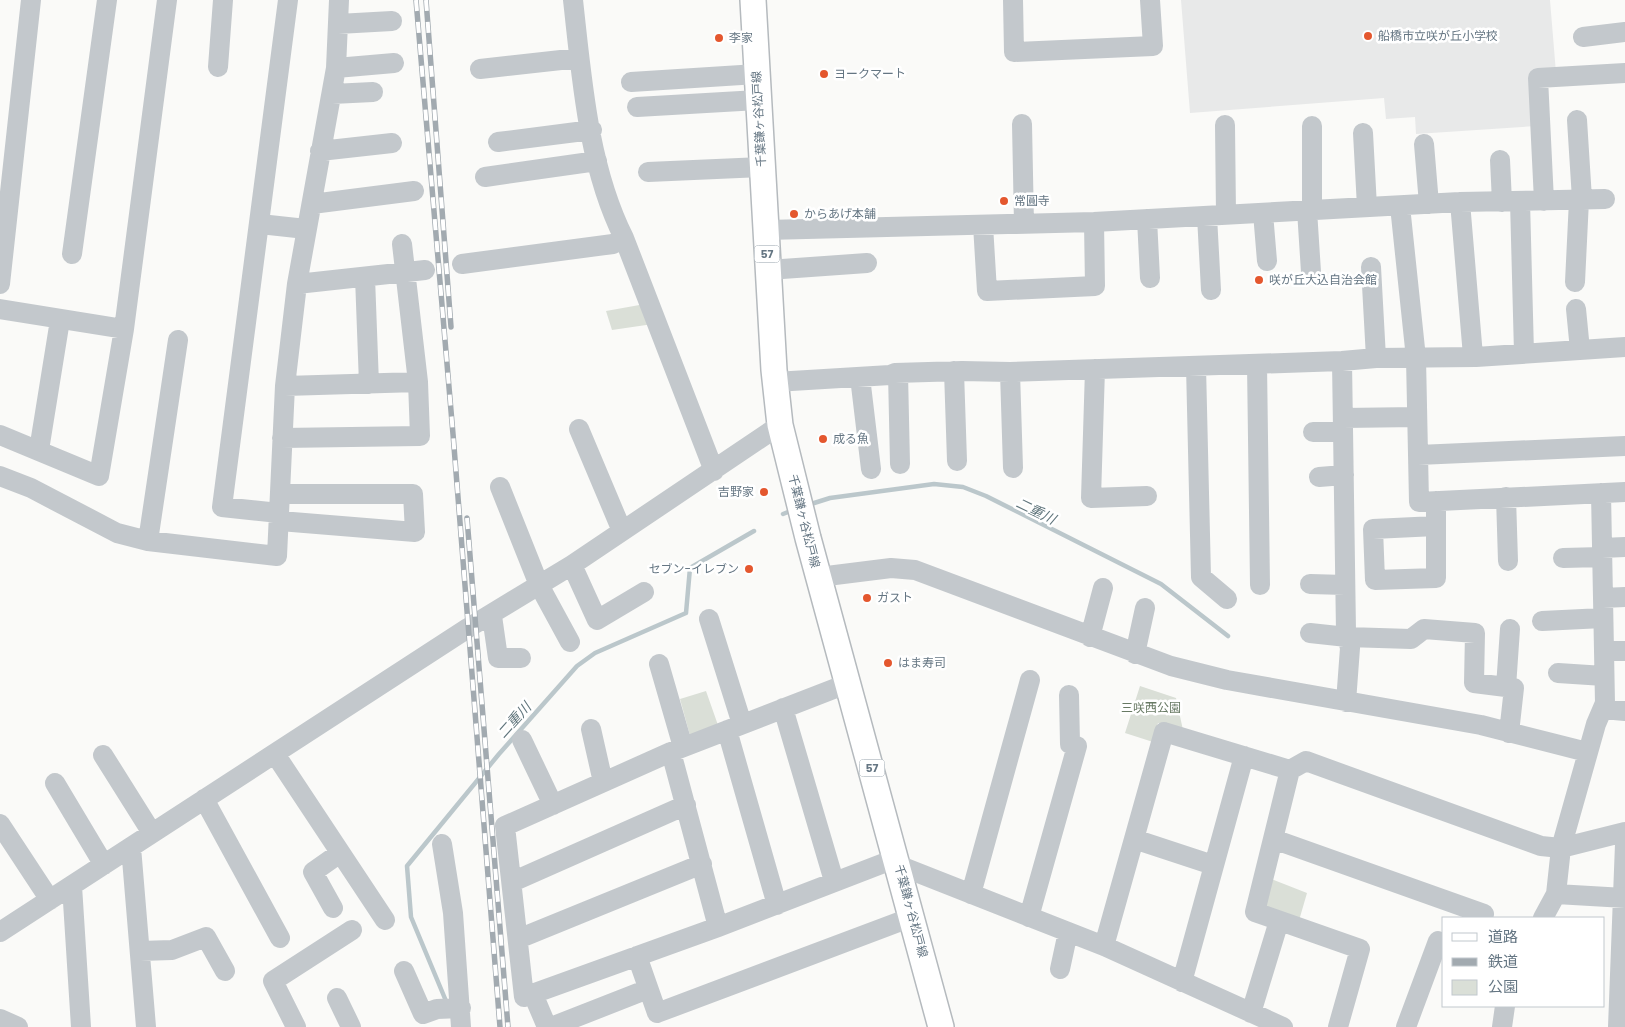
<svg xmlns="http://www.w3.org/2000/svg" width="1625" height="1027" font-family="Poppins,'Noto Sans JP',sans-serif">
<style>
.built{fill:#e8e9e9}
.green{fill:#dadfd7}
.lines{fill:none;stroke-linecap:round;stroke-linejoin:round}
.stream{stroke:#bbc7cb;stroke-width:4.5}
.major-casing{stroke:#b5babe;stroke-width:28}
.minor{stroke:#c3c8cc;stroke-width:20}
.major{stroke:#fff;stroke-width:25}
.rail-casing{stroke:#a2aab0;stroke-width:5.5}
.rail{stroke:#fff;stroke-width:4;stroke-dasharray:11;stroke-linecap:butt}
.poi-dot{fill:#e4572e;stroke:#fff;stroke-width:2}
.labels{text-anchor:middle;stroke-width:5;stroke-linejoin:round;paint-order:stroke}
.shield{fill:#fff;stroke:#939fa8;stroke-width:1}
.shield-label{font-size:11px;font-weight:bold;fill:#657683}
.poi-label{font-size:12px;fill:#657683;stroke:#fff;text-anchor:start}
.street-label{font-size:12px;fill:#657683;stroke:#fff}
.park-label{font-size:12px;fill:#687a64;stroke:#fff}
.water-label{font-size:14px;font-style:italic;fill:#60757c;stroke:#fff}
</style>
<rect width="100%" height="100%" fill="#fafaf8"/>
<!-- built -->
<path class="built" d="M1181,0H1550L1556,73L1534,76L1536,126L1416,134L1415,117L1386,119L1384,98L1190,113Z"/>
<!-- green -->
<path class="green" d="M645,304L653,324L612,330L606,311Z
M1140,686L1176,698L1183,730L1158,723L1153,742L1125,733Z
M706,691L719,728L691,739L680,699Z
M1266,877L1307,893L1298,924L1257,911Z"/>
<g class="lines">
<!-- stream -->
<path class="stream" d="M811,504L830,498L934,484L963,487L986,496L1161,584L1228,636
M783,514L788,512
M446,1001L411,917L407,866L499,754L577,666L595,653L686,613L690,568L754,531"/>
<!-- major casing -->
<g class="major-casing">
<path id="major" d="M753,0L774,370L780,425L808,538L941,1027"/>
</g>
<!-- minor -->
<path class="minor" d="M573,0C582,80 588,166 624,238L714,471
M1013,0L1014,52L1153,46L1150,0
M338,24L392,21
M1583,37L1625,32
M218,67L223,0
M336,68L394,63
M480,69L579,58
M631,82L757,74
M332,94L373,92
M637,107L758,100
M1577,120L1582,199
M1022,124L1024,224
M1225,125L1226,215
M1363,133L1367,207
M498,142L592,130
M1424,144L1429,204
M320,151L392,143
M1500,160L1502,202
M648,172L762,167
M485,177L597,161
M1520,201L1524,353
M1544,201L1538,78L1625,73
M1460,202L1473,356
M312,204L414,191
M1400,206L1416,358L1419,502L1625,492
M1307,210L1311,272
M1312,210V126
M1263,213L1267,261
M1207,216L1211,290
M1147,219L1150,278
M260,224L306,229
M983,225L987,291L1095,286L1094,222
M766,230L1094,222L1460,202L1605,199
M72,254L107,0
M462,264L613,244L624,238
M1371,267L1376,358
M768,270L867,263
M365,277L369,384
M1575,282L1579,200
M0,284L31,0
M297,284L425,270
M0,309L124,329
M1576,309L1580,350
M1342,361L1346,632L1350,648L1346,702
M1257,364L1260,585
M1196,366L1201,577L1227,599
M1095,369L1091,498L1147,496
M954,371L957,461
M1010,372L1013,468
M898,373L900,464
M860,377L871,469
M775,382L890,375L895,373L962,371L1010,372L1342,361L1376,358L1476,357L1625,347
M285,386L418,382
M1343,418L1417,417
M579,429L622,531
M1313,432H1343
M0,435L99,476L124,329L167,0
M282,438L420,436L418,382L402,244
M39,450L60,320
M1418,455L1625,446
M0,476L31,488L117,533L148,541L277,556L285,386L297,284L336,68L339,0
M1319,477L1344,475
M500,487L539,585L570,642
M1506,497L1508,561
M279,513L222,507L288,0
M280,521L415,532L413,494H280
M1436,526L1373,529L1375,580L1436,578V501
M148,541L178,340
M1602,548L1625,547
M1563,558L1602,557
M572,565L597,620L644,592
M819,577L891,568L915,570L1171,666L1227,680L1481,725L1587,752
M1310,584L1345,585
M1603,598L1625,597
M492,616L498,658H521
M709,619L742,724
M1542,621L1603,618
M1310,633L1347,637L1411,639L1424,629L1475,633L1474,683L1514,688L1509,733
M1090,637L1103,588
M1604,651H1625
M1135,654L1145,608
M659,664L683,747
M1558,673L1604,676
M849,683L671,752L505,826L524,997L718,927L897,858
M1506,687L1510,629
M783,708L834,881
M1603,709L1625,711
M591,729L603,782
M727,730L777,905
M522,740L553,805
M671,752L718,927
M275,754L385,920
M103,755L152,833
M1290,770L1255,912L1360,949L1338,1027
M55,783L104,865
M204,799L280,938
M0,824L50,900
M1134,839L1213,865
M1273,839L1484,914
M442,844L453,913L461,1027
M131,847L146,1027
M898,865L1104,946L1283,1027
M512,882L686,805
M72,886L81,1027
M971,894L1030,680
M1556,894L1625,898
M333,908L313,872L340,853
M1029,917L1077,746L1070,744L1069,695
M1543,918L1556,894L1561,848L1596,724L1605,703L1601,493
M0,932L468,628L572,565L780,425
M518,939L702,864
M1104,946L1164,732L1290,770L1306,761L1541,846L1561,848L1625,832
M140,951L172,950L206,937L225,971
M637,956L657,1013L912,917
M1060,969L1068,932
M404,971L423,1014L437,1009L461,1008
M1182,982L1244,756
M533,994L547,1027
M337,998L351,1027
M1251,1013L1279,921
M0,1019L18,1027
M296,1027L273,981L352,930
M551,1027L648,989
M1406,1027L1438,941
M1502,1027L1505,1006
M1618,1027L1625,844"/>
<!-- major -->
<use href="#major" class="major"/>
<!-- rail casing -->
<g class="rail-casing">
<path id="rail" d="M416,0L453,434L500,1027
M426,0L451,327
M467,518L508,1027"/>
</g>
<!-- rail -->
<use href="#rail" class="rail"/>
</g>
<!-- markers -->
<g class="poi-dot">
<circle cx="1368" cy="36" r="5"/>
<circle cx="719" cy="38" r="5"/>
<circle cx="824" cy="74" r="5"/>
<circle cx="1004" cy="201" r="5"/>
<circle cx="794" cy="214" r="5"/>
<circle cx="1259" cy="280" r="5"/>
<circle cx="823" cy="439" r="5"/>
<circle cx="764" cy="492" r="5"/>
<circle cx="749" cy="569" r="5"/>
<circle cx="867" cy="598" r="5"/>
<circle cx="888" cy="663" r="5"/>
</g>
<g class="labels">
<!-- shield labels -->
<g class="shield">
<rect x="754.5" y="245.5" width="25" height="17" rx="4"/>
<rect x="859.5" y="759.5" width="25" height="17" rx="4"/>
</g>
<g class="shield-label">
<text x="767" y="258">57</text>
<text x="872" y="772">57</text>
</g>
<!-- poi labels -->
<g class="poi-label">
<text x="1378" y="40">船橋市立咲が丘小学校</text>
<text x="729" y="42">李家</text>
<text x="834" y="78">ヨークマート</text>
<text x="1014" y="205">常圓寺</text>
<text x="804" y="218">からあげ本舗</text>
<text x="1269" y="284">咲が丘大込自治会館</text>
<text x="833" y="443">成る魚</text>
<text x="754" y="496" text-anchor="end">吉野家</text>
<text x="739" y="573" text-anchor="end">セブン-イレブン</text>
<text x="877" y="602">ガスト</text>
<text x="898" y="667">はま寿司</text>
</g>
<!-- street labels -->
<g class="street-label">
<text transform="translate(759 119) rotate(-93)" y="4">千葉鎌ヶ谷松戸線</text>
<text transform="translate(804 521) rotate(76)" y="4">千葉鎌ヶ谷松戸線</text>
<text transform="translate(911 911) rotate(75)" y="4">千葉鎌ヶ谷松戸線</text>
</g>
<!-- park labels -->
<g class="park-label">
<text x="1151" y="712">三咲西公園</text>
</g>
<!-- water labels -->
<g class="water-label">
<text transform="translate(1036 511) rotate(26)" y="5">二重川</text>
<text transform="translate(514 720) rotate(-48)" y="5">二重川</text>
</g>
</g>
<!-- legend -->
<rect x="1442" y="917" width="162" height="90" fill="#ffffff" stroke="#c1c8cd"/>
<rect x="1452" y="933" width="25" height="8" fill="#ffffff" stroke="#c1c8cd"/>
<text x="1488" y="942" font-size="15" fill="#657683">道路</text>
<rect x="1452" y="958" width="25" height="8" fill="#a2aab0" stroke="#c1c8cd"/>
<text x="1488" y="967" font-size="15" fill="#657683">鉄道</text>
<rect x="1452" y="980" width="25" height="15" fill="#dadfd7" stroke="#c1c8cd"/>
<text x="1488" y="992" font-size="15" fill="#657683">公園</text>
</svg>
